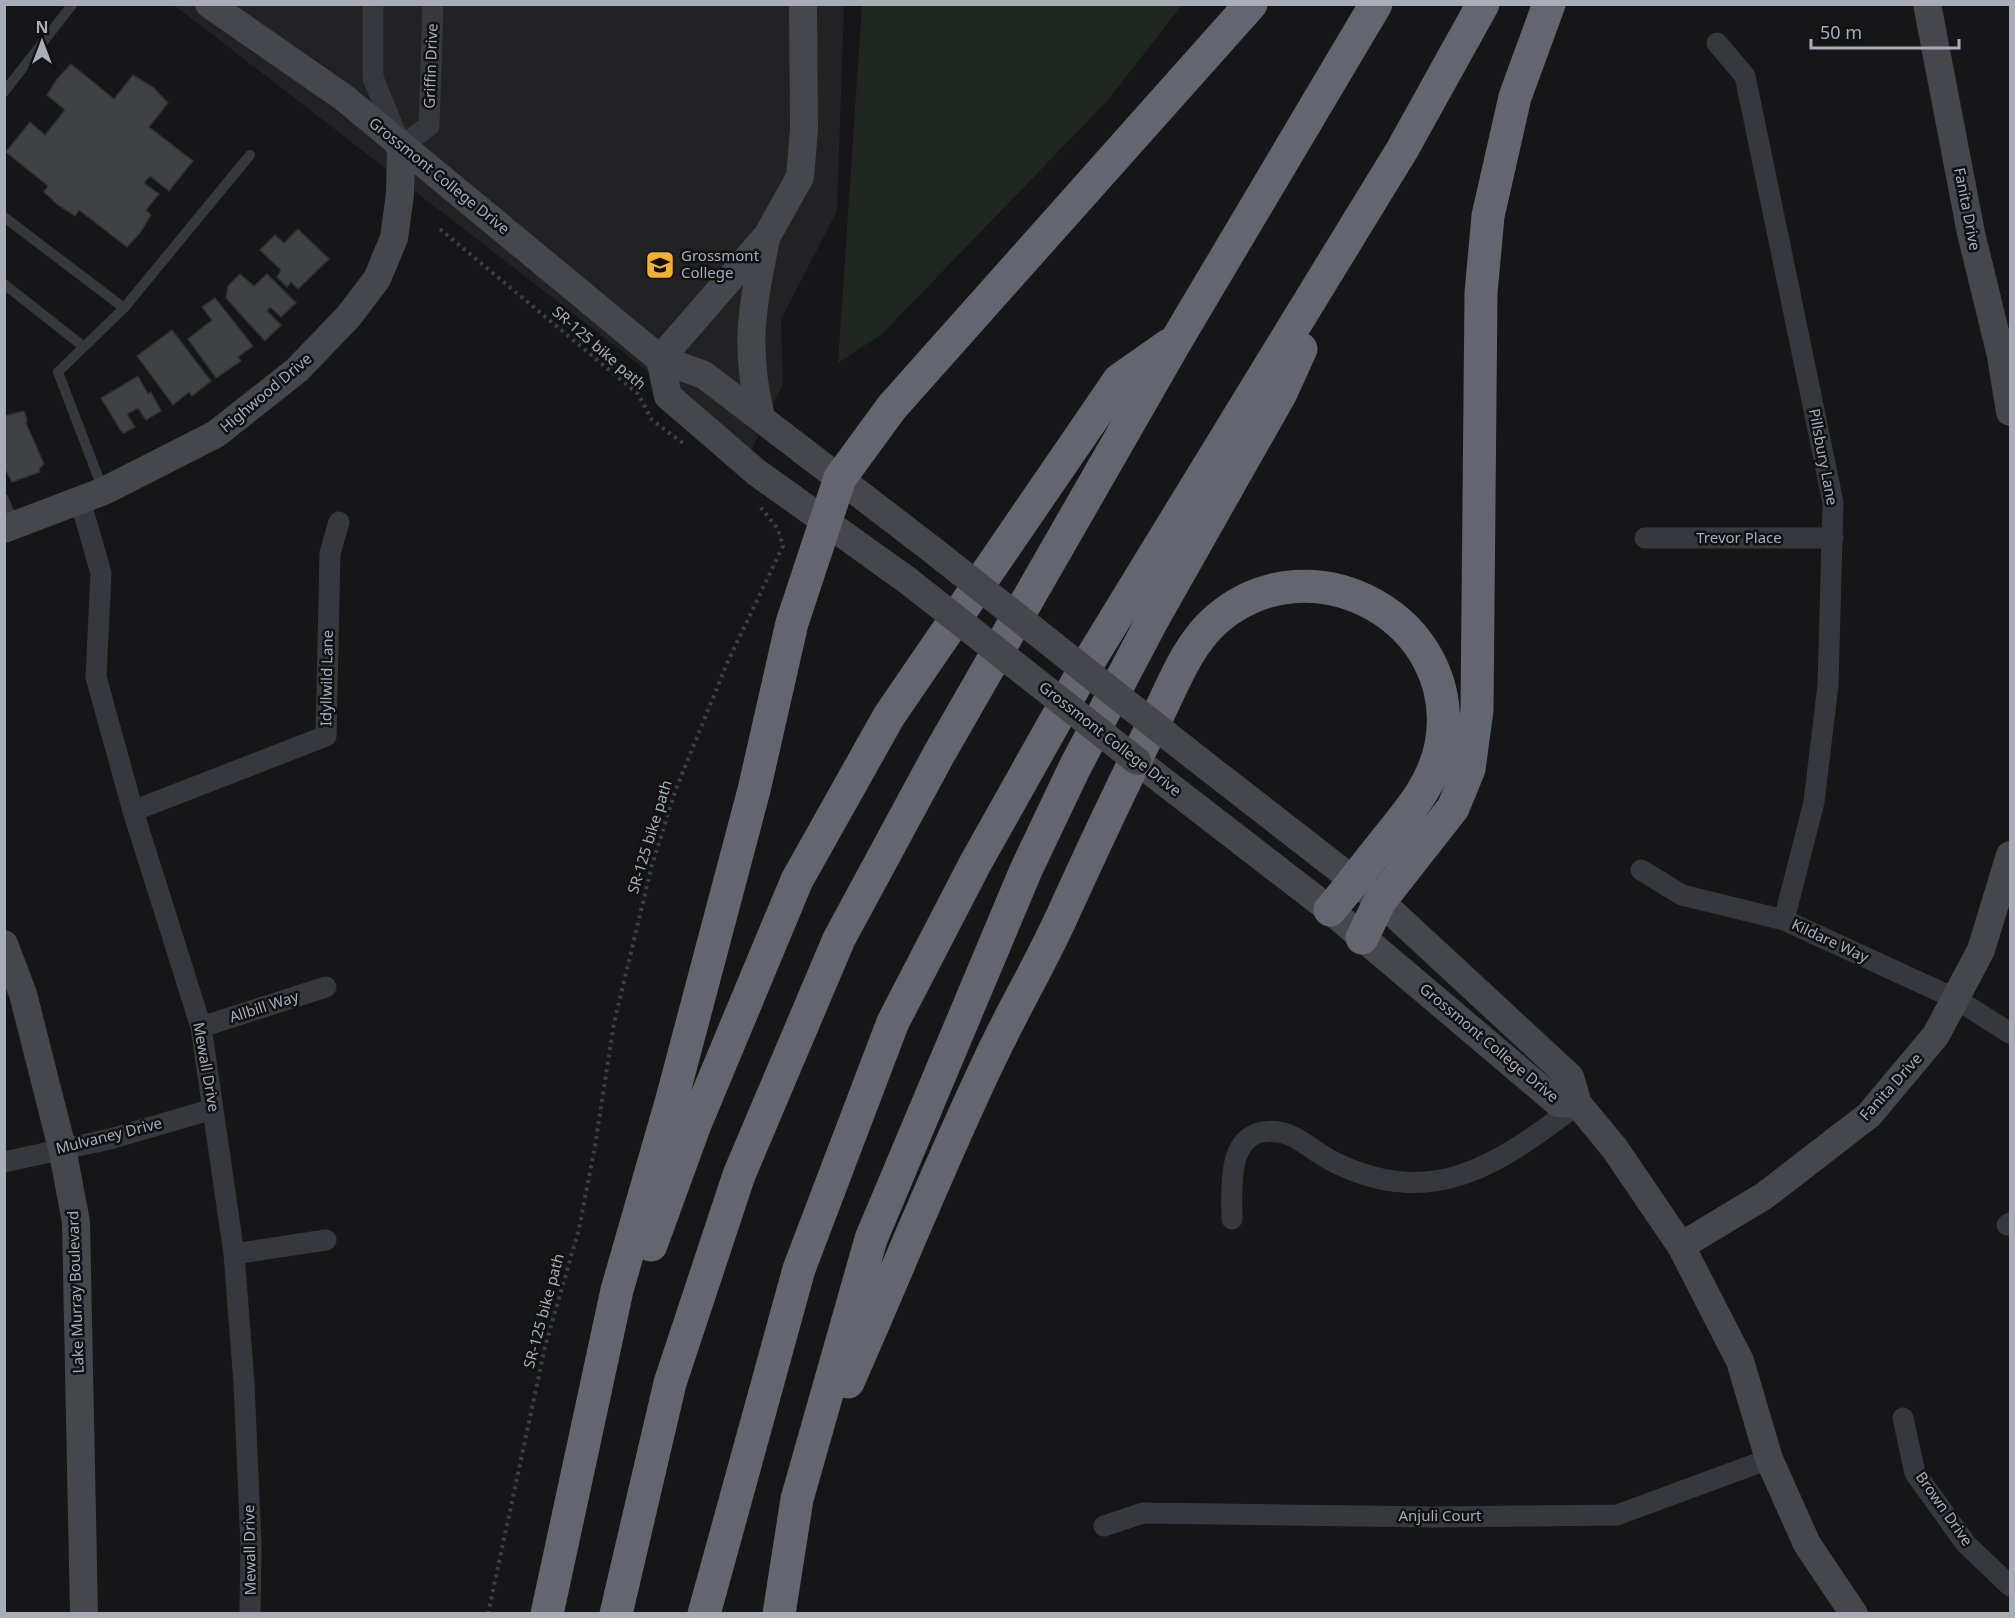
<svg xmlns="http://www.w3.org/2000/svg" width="2015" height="1618" font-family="'Noto Sans',sans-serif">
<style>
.built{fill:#222225}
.green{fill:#1e261f}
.building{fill:#404145;stroke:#303034;stroke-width:1.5}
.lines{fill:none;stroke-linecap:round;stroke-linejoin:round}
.path{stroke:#3d3f44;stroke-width:4;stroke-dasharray:3 4.5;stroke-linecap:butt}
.lane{stroke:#37383d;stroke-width:10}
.street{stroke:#37383d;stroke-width:21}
.secondary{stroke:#45474d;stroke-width:28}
.highway{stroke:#63666e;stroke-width:33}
.secondary-bridge{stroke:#45474d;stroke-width:28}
.labels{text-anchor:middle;stroke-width:5;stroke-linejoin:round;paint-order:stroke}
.street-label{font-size:15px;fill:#a8adb8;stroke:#111113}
.poi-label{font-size:15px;fill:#a8adb8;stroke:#111113;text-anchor:start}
</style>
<rect width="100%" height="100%" fill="#161618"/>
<!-- built -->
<path class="built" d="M174,5H844L837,211L781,319L783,384L751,451Z"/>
<!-- green -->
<path class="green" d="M862,5H1182L1108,100L882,334L838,363Z"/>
<!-- building -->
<path class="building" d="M71,64L114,99L133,75L153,87L168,103L149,127L193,161L169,191L150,176L144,183L159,194L146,210L151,215L140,233L127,247L79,210L75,216L58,205L44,192L48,186L6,152L30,122L45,135L65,110L47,95L57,79Z
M298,229L329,259L298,289L291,282L287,287L277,277L281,270L260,250L275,235L284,243Z
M240,274L254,286L267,274L296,303L281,317L270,307L267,311L281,325L265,341L226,298L228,286Z
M215,298L253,346L238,357L241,361L216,378L188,339L212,320L202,307Z
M172,330L211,381L192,396L189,392L173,405L137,356Z
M138,376L148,394L151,392L161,411L146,420L138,408L127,414L135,427L124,433L121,431L101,398Z
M24,411L27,420L26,423L44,464L39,469L40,472L12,482L4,467V416Z"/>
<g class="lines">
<!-- path -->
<path class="path" d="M440,229L638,394L652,420L683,443
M488,1614L545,1347L579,1229L595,1146L614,1023L652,865L676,789L728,661L783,546L778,529L758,504"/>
<!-- lane -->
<path class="lane" d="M4,92L72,5
M4,217L124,308L58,372L103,490
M4,284L84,347
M124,308L250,155
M4,499L14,525"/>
<!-- street -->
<path class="street" d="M373,4V78L401,146L429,126L433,4
M1717,43L1745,76L1833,502L1828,685L1814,802L1784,920
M80,500L101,573L96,677L133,811L201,1027L234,1254L244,1383L251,1545L250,1614
M1645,538H1833
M133,811L326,736L330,553L339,522
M1641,870L1682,895L1784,920L1956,999L2010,1033
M201,1027L326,987
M4,1162L110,1139L213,1109
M1232,1219C1232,1193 1226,1138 1263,1132C1292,1127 1308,1149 1332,1161C1433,1212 1499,1164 1578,1104
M2007,1225L2010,1223
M234,1254L326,1240
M1903,1418L1915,1473L1966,1544L2010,1586
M1104,1526L1143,1513L1433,1517L1617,1515L1769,1459"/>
<!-- secondary -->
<path class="secondary" d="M209,4L343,97L660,359L704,375L930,548
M1927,4L1971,233L2001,356L2010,412
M660,359L767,236L800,177L804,130L803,4
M660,359L668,396L756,472L907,580
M761,417C744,348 752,308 766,239
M4,529L104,491L216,434L297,370L348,317L377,279L394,238L400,194L401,146
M1196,758L1380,901L1570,1077L1578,1104L1615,1149L1681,1246L1740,1361L1769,1459L1807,1544L1854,1614
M1137,761L1330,910L1558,1103L1578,1104
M4,944L23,994L62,1148L76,1222L84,1614
M1681,1246L1764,1196L1869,1115L1936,1035L1981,950L2010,855"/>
<!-- highway -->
<path class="highway" d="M1362,938L1380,901L1453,808L1469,769L1477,710L1481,293L1488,216L1515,97L1549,4
M651,1245L694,1127L797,880L889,716L1119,380L1169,345
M848,1382C895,1276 938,1168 988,1063C1011,1013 1040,965 1063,914C1094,846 1125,779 1159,713C1175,680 1189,643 1217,619C1312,537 1464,620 1441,745C1433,786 1407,813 1382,845C1364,867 1348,889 1330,910
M547,1614L617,1290L672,1099L754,790L792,623L840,478L892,407L1251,4
M616,1614L670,1383L739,1175L839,939L939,754L1176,341L1376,4
M704,1614L799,1269L893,1022L976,862L1085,668L1402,150L1483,4
M779,1614L797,1499L871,1239L1026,870L1075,767L1153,619L1281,393L1301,349"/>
<!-- secondary-bridge -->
<path class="secondary-bridge" d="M930,548L1196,758
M907,580L1137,761"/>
</g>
<!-- icons -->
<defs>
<g id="university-square" transform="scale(1.5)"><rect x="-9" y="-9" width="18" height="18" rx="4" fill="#f2b134" stroke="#111113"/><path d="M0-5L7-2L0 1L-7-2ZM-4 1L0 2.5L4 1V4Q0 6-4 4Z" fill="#111"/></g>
</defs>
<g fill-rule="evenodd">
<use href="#university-square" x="660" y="265"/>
</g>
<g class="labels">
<!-- street labels -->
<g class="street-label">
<text transform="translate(431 66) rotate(-88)" y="5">Griffin Drive</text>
<text transform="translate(439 176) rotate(39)" y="5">Grossmont College Drive</text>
<text transform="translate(1967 209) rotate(79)" y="5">Fanita Drive</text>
<text transform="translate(599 348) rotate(41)" y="5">SR-125 bike path</text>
<text transform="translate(266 393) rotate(-40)" y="5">Highwood Drive</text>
<text transform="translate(1823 457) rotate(79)" y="5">Pillsbury Lane</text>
<text x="1739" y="543">Trevor Place</text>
<text transform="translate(327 678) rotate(-89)" y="5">Idyllwild Lane</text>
<text transform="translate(1110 739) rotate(38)" y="5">Grossmont College Drive</text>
<text transform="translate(650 837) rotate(-73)" y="5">SR-125 bike path</text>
<text transform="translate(1830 941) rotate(25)" y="5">Kildare Way</text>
<text transform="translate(264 1007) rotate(-18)" y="5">Allbill Way</text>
<text transform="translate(1489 1043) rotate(40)" y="5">Grossmont College Drive</text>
<text transform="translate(206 1067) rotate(80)" y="5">Mewall Drive</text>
<text transform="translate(1891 1087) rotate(-48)" y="5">Fanita Drive</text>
<text transform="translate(109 1136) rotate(-14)" y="5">Mulvaney Drive</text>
<text transform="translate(76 1292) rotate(-92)" y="5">Lake Murray Boulevard</text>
<text transform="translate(544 1311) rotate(-75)" y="5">SR-125 bike path</text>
<text transform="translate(1944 1509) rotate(55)" y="5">Brown Drive</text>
<text x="1440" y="1521">Anjuli Court</text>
<text transform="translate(250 1550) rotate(-91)" y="5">Mewall Drive</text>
</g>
<!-- poi labels -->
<g class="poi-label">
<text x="681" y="261">Grossmont<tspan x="681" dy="17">College</tspan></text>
</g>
</g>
<!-- border -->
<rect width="2015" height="1618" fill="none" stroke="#a8adb8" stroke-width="12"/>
<!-- north arrow -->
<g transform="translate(42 42)" stroke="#111113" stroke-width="4.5" paint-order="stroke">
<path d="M0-4.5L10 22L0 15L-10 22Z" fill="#a8adb8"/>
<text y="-9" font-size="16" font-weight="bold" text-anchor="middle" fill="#a8adb8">N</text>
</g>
<!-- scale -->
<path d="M1811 39v9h148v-9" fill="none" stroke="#a8adb8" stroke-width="3"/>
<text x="1820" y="39" font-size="18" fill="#a8adb8" stroke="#111113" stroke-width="4.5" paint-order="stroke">50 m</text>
</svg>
